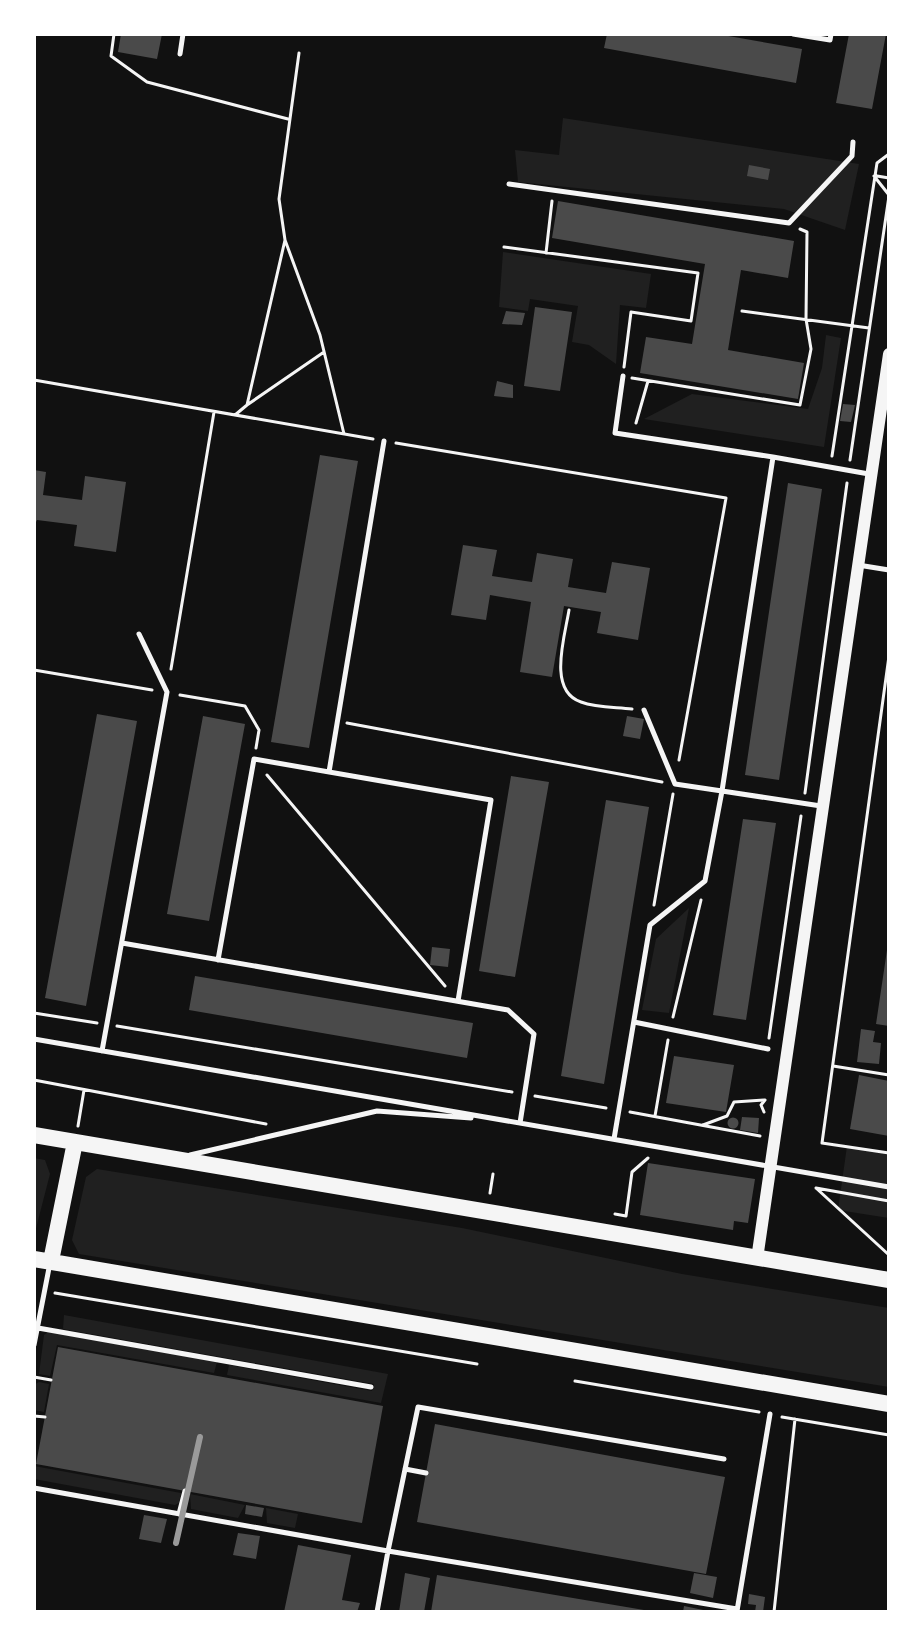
<svg xmlns="http://www.w3.org/2000/svg" width="923" height="1646" font-family="'Roboto Condensed',sans-serif">
<style>
.green{fill:#202020}
.building{fill:#4a4a4a}
.lines{fill:none;stroke-linecap:round;stroke-linejoin:round}
.path{stroke:#f5f5f5;stroke-width:3}
.service{stroke:#f5f5f5;stroke-width:5}
.tertiary{stroke:#f5f5f5;stroke-width:12}
.primary{stroke:#f5f5f5;stroke-width:16}
.rail{stroke:#9a9a9a;stroke-width:6}
</style>
<rect width="100%" height="100%" fill="#111"/>
<!-- green -->
<path class="green" d="M563,118L859,164L845,230L784,209L518,182L515,150L559,155Z
M503,252L651,274L646,308L620,305L616,364L589,345L572,342L578,306L530,299L528,311L499,307Z
M826,335L841,338L824,447L644,419L692,394L808,409L822,368Z
M689,908L669,1013L642,1010L656,939Z
M847,1146L889,1153V1218L838,1210Z
M34,1158L45,1160L50,1174L34,1236Z
M97,1169L462,1228L682,1274L889,1308V1387L79,1254L72,1240L86,1177Z
M64,1315L388,1374L381,1403L227,1375L229,1365L372,1391L374,1384L63,1329Z
M48,1332L217,1362L214,1373L57,1345L50,1376L39,1374L44,1335Z
M39,1382L49,1384L44,1412L34,1410V1385Z
M34,1466L181,1493L179,1503L175,1505L34,1479Z
M190,1494L245,1505L238,1518L191,1509Z
M266,1508L298,1514L295,1528L267,1523Z"/>
<!-- building -->
<path class="building" d="M121,34H162L157,59L118,52Z
M607,34H717L802,49L796,83L604,48Z
M849,34H886L872,109L836,103Z
M749,165L770,169L768,180L747,176Z
M558,201L794,241L788,278L741,270L728,350L804,363L798,399L640,373L646,337L692,344L705,264L552,238Z
M535,307L572,312L560,391L524,386Z
M506,311L525,313L522,325L502,324Z
M497,381L513,385V398L494,396Z
M843,404L855,405L851,422L840,421Z
M320,455L358,461L309,748L271,742Z
M34,470L46,472L43,495L82,500L85,476L126,482L116,552L74,546L77,525L37,520L34,526Z
M788,483L822,489L779,780L745,775Z
M463,545L497,550L492,576L532,582L537,553L573,559L568,587L606,593L612,562L650,568L638,640L597,633L601,612L564,606L552,677L520,672L531,602L490,595L486,620L451,615Z
M97,714L137,721L86,1006L45,998Z
M203,716L245,724L209,921L167,914Z
M627,716L644,719L640,739L623,736Z
M511,776L549,782L515,977L479,971Z
M606,800L649,807L604,1084L561,1076Z
M743,819L776,823L746,1020L713,1015Z
M432,947L450,949L448,967L430,965Z
M887,950H889V1026L876,1024Z
M195,976L473,1023L467,1058L189,1010Z
M861,1029L875,1031L873,1042L881,1043L879,1064L857,1062Z
M674,1056L734,1065L726,1112L666,1103Z
M859,1075L889,1081V1136L850,1129Z
M742,1117L759,1118L758,1133L740,1130Z
M727.5 1123a5.5 5.5 0 1 1 11 0a5.5 5.5 0 1 1-11 0Z
M648,1163L755,1179L748,1223L734,1221L733,1230L640,1215Z
M58,1347L383,1406L362,1523L36,1464Z
M435,1424L725,1477L706,1574L417,1522Z
M246,1505L264,1508L262,1517L245,1514Z
M144,1515L167,1519L161,1543L139,1539Z
M238,1533L260,1536L256,1559L233,1555Z
M298,1545L351,1555L342,1600L360,1603L357,1612H284Z
M405,1573L430,1578L424,1612H399Z
M694,1573L717,1577L713,1598L690,1593Z
M437,1575L644,1610V1612H431Z
M749,1594L765,1597L763,1612H755L756,1605L748,1604Z
M684,1606L708,1611V1612H683Z"/>
<g class="lines">
<!-- path -->
<path class="path" d="M114,34L111,56L147,82L288,119
M299,53L279,199L285,240L320,335L344,434
M874,176L889,195
M877,176L889,178
M504,247L698,273L691,321L631,312L624,367
M546,253L552,201
M742,311L869,328
M632,378L800,405L811,349L806,319L807,232L800,229
M34,380L373,439
M247,405L324,352
M235,415L247,405L285,240
M636,423L648,381
M396,443L726,498L679,760
M832,456L877,163L889,154
M850,460L889,196
M569,610C565,636 547,691 581,702C597,708 616,707 632,709
M889,656L822,1143L889,1153
M171,669L214,412
M34,670L152,690
M180,695L245,706L259,730L256,748
M347,723L662,782
M267,775L445,986
M805,793L847,483
M654,905L673,794
M34,1013L97,1023
M673,1017L701,900
M117,1026L512,1092
M769,1038L801,816
M833,1066L889,1075
M34,1080L266,1124
M535,1096L606,1108
M630,1112L760,1136
M764,1112L761,1105L765,1100
M655,1116L668,1040
M703,1125L727,1116L734,1102L764,1100
M78,1126L84,1090
M816,1188L889,1255
M816,1188L889,1201
M490,1193L493,1174
M615,1214L626,1216L632,1172L648,1158
M55,1293L477,1364
M34,1377L51,1380
M575,1381L759,1412
M34,1416L45,1417
M782,1417L889,1435
M774,1612L795,1419"/>
<!-- service -->
<path class="service" d="M793,34L830,40L831,34
M180,54L183,34
M509,184L789,223L852,156L853,142
M623,376L615,433L773,457
M858,565L889,570
M644,710L675,784L722,791L773,457L869,474
M329,772L384,441
M122,943L508,1010L534,1034L520,1123
M218,960L254,759L491,800L458,1001
M634,1022L768,1049
M34,1039L889,1187
M102,1051L167,692L139,634
M614,1139L650,925L705,881L722,791L821,806
M190,1155L377,1111L471,1118
M38,1328L371,1387
M34,1345L50,1263
M405,1469L426,1473
M34,1488L388,1551L418,1407L724,1459
M179,1514L185,1491
M737,1611L770,1414
M377,1612L388,1551L737,1609"/>
<!-- tertiary -->
<path class="tertiary" d="M757,1259L889,354"/>
<!-- primary -->
<path class="primary" d="M34,1135L889,1280
M34,1259L889,1404
M51,1261L75,1142"/>
<!-- rail -->
<path class="rail" d="M176,1543L200,1437"/>
</g>
<!-- border -->
<rect width="923" height="1646" fill="none" stroke="#ffffff" stroke-width="72"/>
</svg>
